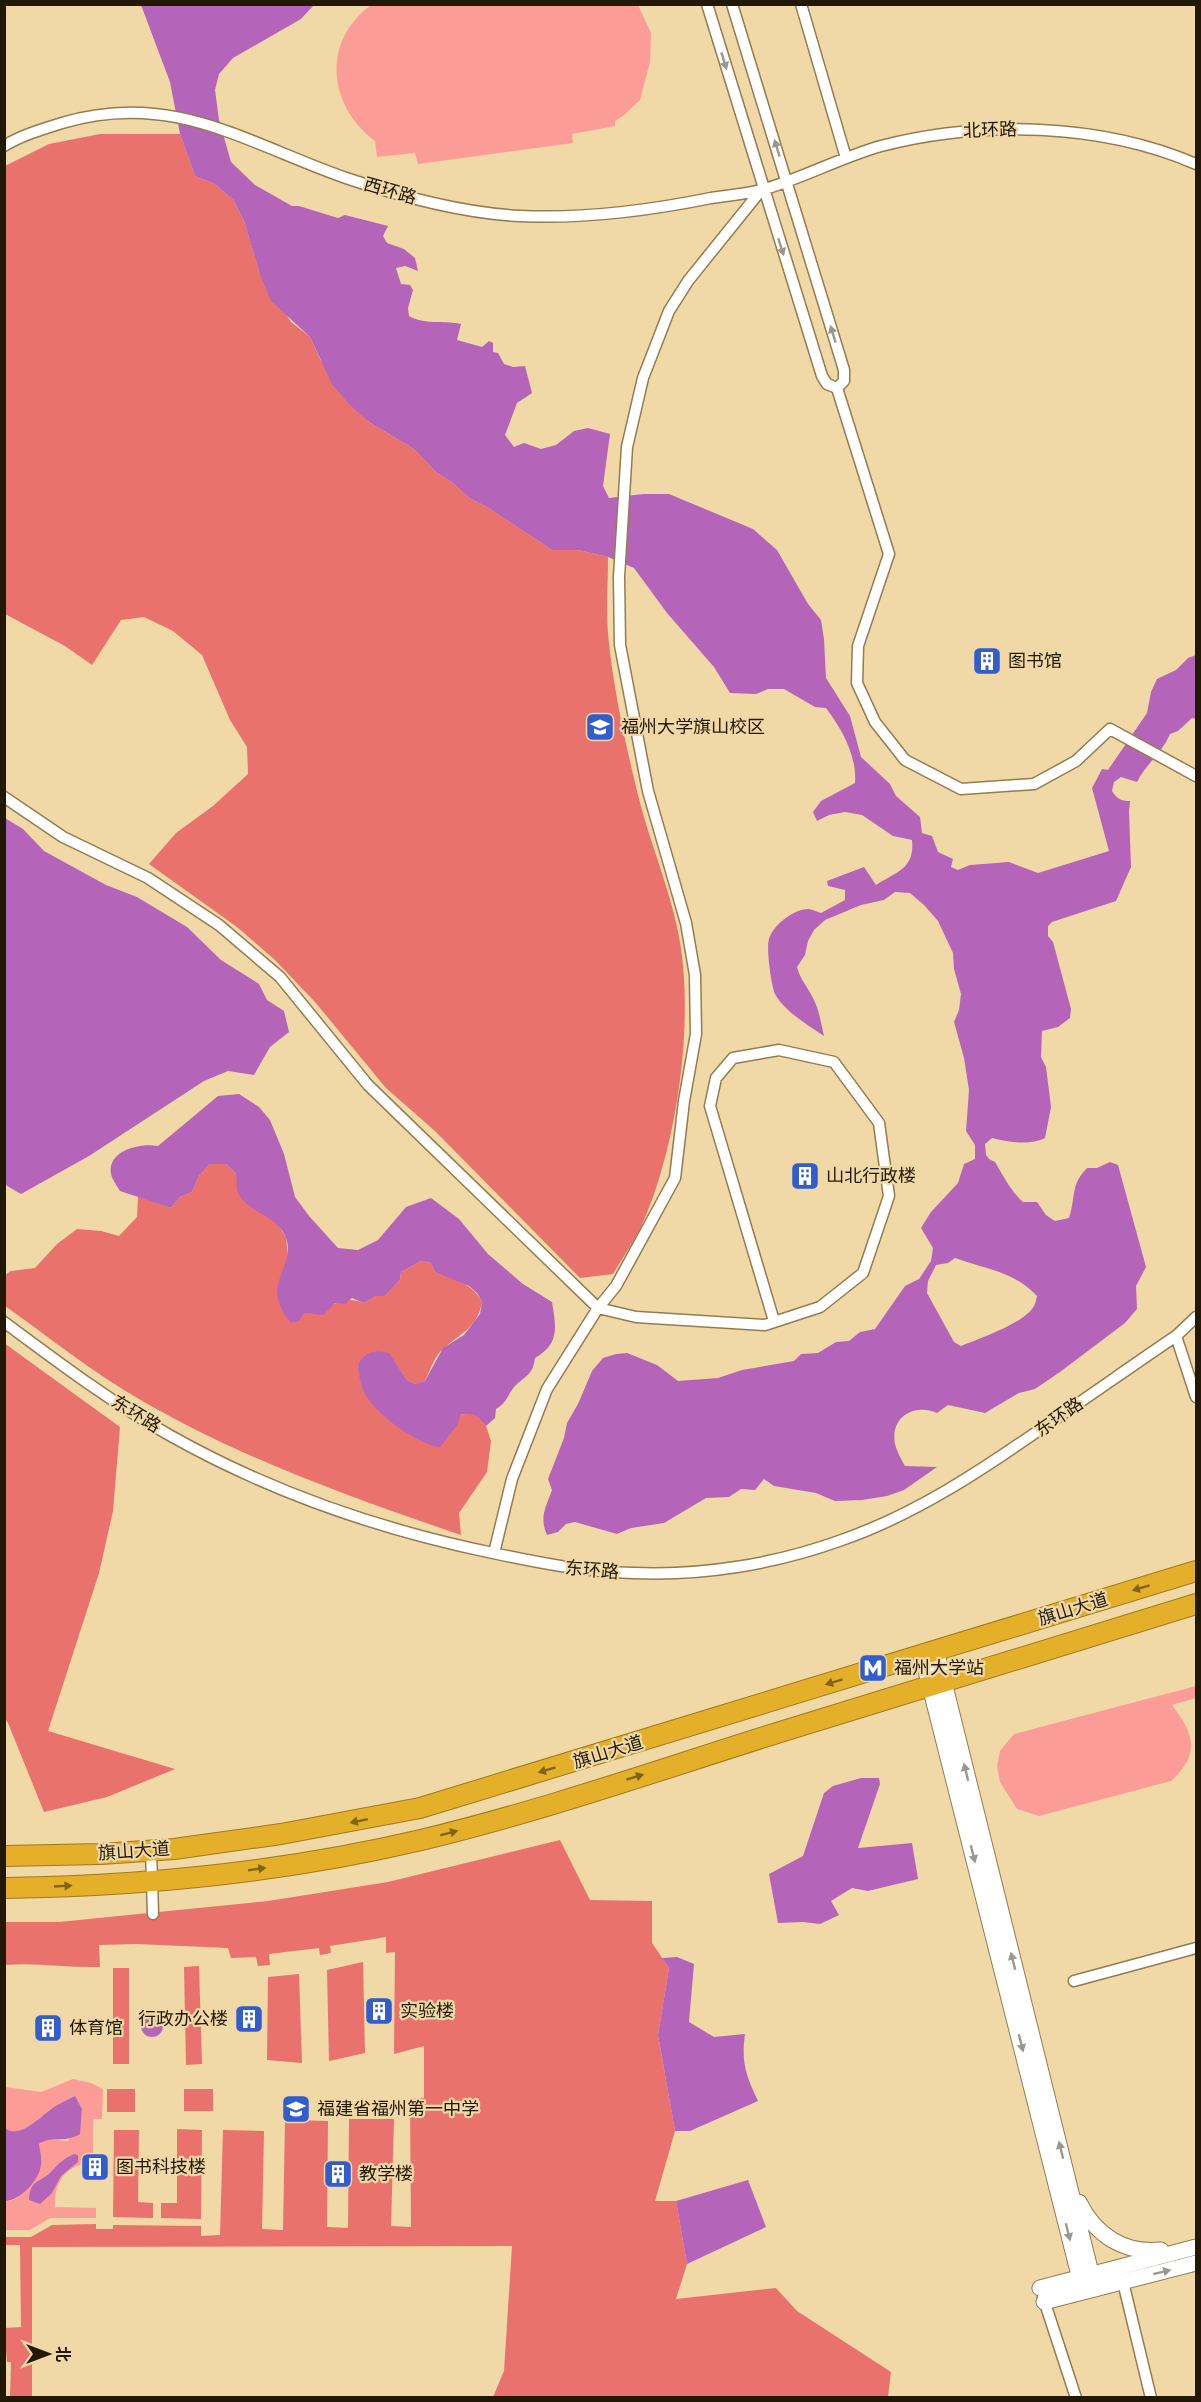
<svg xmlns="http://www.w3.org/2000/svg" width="1201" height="2402" font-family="'Titillium Web','Noto Sans SC',sans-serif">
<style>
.green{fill:#fb9d96}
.forest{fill:#e9726c}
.water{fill:#b465ba;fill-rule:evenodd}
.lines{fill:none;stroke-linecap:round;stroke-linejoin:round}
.street-casing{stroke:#937c4e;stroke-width:13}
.secondary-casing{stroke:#937c4e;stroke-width:17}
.highway-casing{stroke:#a07a1c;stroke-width:22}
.street{stroke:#fff;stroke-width:10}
.secondary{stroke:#fff;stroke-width:15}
.highway{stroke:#e4af29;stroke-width:20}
.oneway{fill:#9b978e}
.oneway2{fill:#826417}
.labels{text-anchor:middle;stroke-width:4.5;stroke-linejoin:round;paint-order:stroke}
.street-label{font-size:18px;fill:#211805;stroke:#f0d8a7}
.poi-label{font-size:18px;fill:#211805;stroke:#f0d8a7;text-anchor:start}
</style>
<rect width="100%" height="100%" fill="#f0d8a7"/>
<!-- green -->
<path class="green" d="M371,5H638L651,33L650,62L640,100L624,115L615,121V126L572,134L573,143L418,164L415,153L377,157L375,141C328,106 321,42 371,5Z
M1196,1686V1698L1172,1705C1194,1734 1201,1754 1171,1781L1039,1816L1017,1809L1000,1782L997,1766L1000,1751L1014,1734Z
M73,2079L91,2083L103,2089L102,2119H93V2162C66,2165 54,2181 55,2207L96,2208V2218H50L30,2230H6L5,2201C29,2201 43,2166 39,2145L46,2139L68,2141L81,2120L82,2109L53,2108C43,2118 18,2139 5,2128V2087L41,2092Z"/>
<!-- forest -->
<path class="forest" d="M100,134H180L195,176L215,184L234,201L244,221L259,270L291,322L310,337L321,361L369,422L414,449L436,472L453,483L469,498L487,507L552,550H578L608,557C608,582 606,609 608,634C613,687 625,742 638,795C651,848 676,902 682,956C692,1039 675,1152 641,1227C633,1243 622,1259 613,1274L580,1278L435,1131L386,1088L315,1002L275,960L237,927L149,864L176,833L213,806L248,774L247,747L230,720L202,655L173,631L144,617L121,620L92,665L65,646L5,614V166L49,144Z
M210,1164H226L236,1174L250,1205L277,1223L286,1238L288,1255L304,1313L323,1314C333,1300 349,1297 364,1303L376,1296H385L400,1280L401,1272L421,1261L431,1263L435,1272C454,1279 472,1283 482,1302C477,1328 462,1332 444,1348C435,1355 430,1370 425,1381L415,1384L407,1380L389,1354L358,1364L364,1392L460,1415L472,1413L480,1417L486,1426L491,1441L487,1472L459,1513L461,1535C350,1497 240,1458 139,1399C92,1372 49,1337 5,1306V1275L11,1271L35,1268L57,1244L77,1229L101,1231L119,1236L137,1217L138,1196L171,1208L180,1197L192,1192L199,1176Z
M4,1343L120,1427L113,1511L99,1573L48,1731L175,1769L107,1797L44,1812L8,1723L5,1719Z
M560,1840L590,1900L652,1901V1943L669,1968L658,2035L675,2131L655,2201H676L687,2264L676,2299L776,2288L797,2311L891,2372L888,2397H493L504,2371L512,2246L32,2247V2397H10L11,2362H7L4,2328L21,2327L20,2245H6V2237H31L52,2225L96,2224V2229H113V2225L201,2226V2236L220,2235L223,2130L264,2131L262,2229L283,2230L285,2120L328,2121L327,2227L348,2228L349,2119H394L391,2226L411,2227L410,2099L424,2098V2046L394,2054L395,1952L386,1953V1937L330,1946L331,1953L320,1955L319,1948L269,1954L270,1965L258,1966L256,1957L231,1958L228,1948L136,1944L99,1945L100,1967C68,1968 36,1962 5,1965V1922H59L268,1901L388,1882Z
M363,1962L365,2053L329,2061L327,1970Z
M199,1966L202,2064L186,2065L184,1967Z
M113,1968H129V2064H113Z
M299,1974L302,2063L267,2060L268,1977Z
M107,2089H135V2112H107Z
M184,2089H213V2111H184Z
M177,2129L202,2130L201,2219L161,2218V2203H177Z
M114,2130H139L138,2202L153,2203V2218L113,2217Z"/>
<!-- water -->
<path class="water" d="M141,5H314L301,19L233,58L219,74L215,90L219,120L231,162L255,185L292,206H299L338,218L345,215L388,226L383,236L387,243L404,249L415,258L418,271L405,266L396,268L401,284L410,285L413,290L408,308L409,316C424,325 443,320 461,324L457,340L482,347L489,341L493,343V352L498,353L504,364L513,367L525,366L532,393L517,403L505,435L514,447L524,443L541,449L556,445L574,431L588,428L610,434L603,486L609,498L643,494H669L753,529L777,550L808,604L821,620L824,639L826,678L850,716L861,757L890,784L896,796L920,817L922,833L932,836L938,852L953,859L951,867L958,870L970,865L1009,862L1038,873L1109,851L1092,788L1102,769L1108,770L1147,713L1151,692L1157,679L1176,670L1188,658L1196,655V719L1192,718L1178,731L1170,734C1162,753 1146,764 1137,782L1121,777L1114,782L1112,791C1117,799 1121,801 1130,801L1129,811L1131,867L1116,901L1052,922L1048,926V936L1053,942L1071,1009L1070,1018L1058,1027L1042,1031L1041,1057L1046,1067L1051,1107L1045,1138C1029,1146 1008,1142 992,1138L985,1144L986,1155L989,1159L995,1162C1004,1177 1010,1190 1023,1202H1037L1046,1215L1055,1221L1069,1218C1076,1198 1070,1185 1087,1168H1097L1110,1162L1118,1165L1146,1267L1136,1286L1137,1309L1125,1323L1060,1372L1035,1389L1019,1393L985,1413L948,1405L937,1413C914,1403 890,1417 895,1444C897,1452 901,1459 905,1466L937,1467L904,1490L887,1496L862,1500L835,1501L816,1493L774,1486L764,1479L755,1490L741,1489L729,1497L706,1498L664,1523L631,1528L617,1534L575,1522L566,1524L558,1532L547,1535C539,1517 546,1507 552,1490L548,1479L564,1438L567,1423L578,1404L592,1371L603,1358L616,1354L627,1353L657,1365L678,1381L718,1378L742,1370L794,1361L801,1354L818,1353L836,1342L849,1341L860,1332L875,1329L905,1286L919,1279L931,1261L933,1248L921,1228L931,1212L958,1183L964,1164L975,1159V1145L966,1131L969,1090L964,1058L954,1022L959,1010L961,994L954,969L953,953L938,921L924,905L910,893L895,892L884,900L861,905L825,920L814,930L808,941L805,955L797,967C800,979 807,986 813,998C819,1009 821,1023 824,1036C808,1025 784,1011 775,994C771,984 766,948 769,939C773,925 794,909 808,909C812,909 817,912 821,913L845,900V890L828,886L827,881L864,867L876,885C896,872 915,869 912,840L893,836L862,815L845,812L829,815L817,821L813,812L821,801L855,783C857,756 842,729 826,708L815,707L784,689H768L756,694L730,693L714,667L667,613L634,568L608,557L578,550H552L487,507L469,498L453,483L436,472L414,449L369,422L349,404L332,384L310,337L271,301L260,274L244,221L234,201L215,184L195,176L180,134L170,82ZM955,1258C985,1269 1014,1271 1037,1296C1036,1299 1036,1303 1034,1306C1025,1323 979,1339 961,1346L954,1342L927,1293L928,1281L936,1265L948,1263Z
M5,818L23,829L44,851L106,885L137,897L187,927L221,960L259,984L267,1000L284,1011L289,1032L270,1047L254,1075L228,1071L204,1081L89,1156L21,1194L7,1186L4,1182Z
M239,1094L259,1107L270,1120L284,1154L295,1197L309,1216L338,1248L358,1250L378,1240L406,1207L431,1198L459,1219L488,1254L523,1284L552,1302C556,1327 560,1344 535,1358C533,1375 525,1376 515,1386C507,1395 508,1402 496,1409L495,1418L486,1426C478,1415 473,1412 460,1415L458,1424L440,1447C416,1444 375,1414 364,1392C360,1384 359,1373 358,1364C367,1351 374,1350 389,1353L407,1380L415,1384L425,1381L443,1348L464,1335L480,1314L482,1302L477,1293L469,1286L435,1272L431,1263L421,1261L401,1272L400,1280L385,1296H376L364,1303L352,1298L345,1304L335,1303L323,1315L304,1313L299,1321L291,1323C257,1283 299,1267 285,1236C276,1215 248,1213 238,1193C236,1188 237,1179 236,1174L226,1164H210L199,1176L192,1192L180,1197L171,1208L120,1191C117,1186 112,1179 111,1174C107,1150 141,1143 158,1146L218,1096Z
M861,1778H879L880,1784L858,1848L912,1843L918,1879L868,1891L852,1888L831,1901L839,1915L820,1924L803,1922L778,1923L769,1874L803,1856L824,1793L833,1786Z
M677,1957L694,1964L689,2022L714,2037L745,2034C741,2062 746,2076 758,2101L690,2131H675L658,2035L669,1968L662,1958Z
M141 2026a11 11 0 1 1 22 0a11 11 0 1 1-22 0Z
M75,2096L82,2109L80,2134C63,2144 52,2135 39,2144C40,2151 42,2158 41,2164C40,2180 20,2201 5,2201V2128C20,2140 41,2116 54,2107C60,2103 68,2100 75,2096Z
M74,2154L78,2155V2162L61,2176L52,2193L40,2204L29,2200C30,2179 40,2183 51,2172C58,2164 63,2159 74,2154Z
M748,2180L766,2227L687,2264L676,2201Z"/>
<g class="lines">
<!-- street casing -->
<g class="street-casing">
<path id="street" d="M707,4L822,376L827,384L837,388
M732,4L844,370V381L837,388
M801,4L846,158
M4,146C22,135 43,129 62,123C172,90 246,143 346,178C402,197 461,213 520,216C585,219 647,211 711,198C729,195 748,194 765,189C805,177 842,157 881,146C981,120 1101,123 1196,164
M837,388L889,554L858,646L857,683L875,722L905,760L961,789L1034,784L1076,761L1110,729L1196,776
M4,797L63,837L148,878L219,925L280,977L368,1085L598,1308L636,1317L765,1325L820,1307L863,1273L889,1196L879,1123L834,1062L779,1050L733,1058L716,1078L710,1106L774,1321
M4,1322C58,1362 112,1403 171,1436C271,1492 381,1530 493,1553C540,1563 586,1572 634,1573C702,1576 775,1564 839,1541C915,1515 982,1470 1048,1424C1091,1395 1133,1365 1176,1336L1196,1317
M1176,1336L1196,1397
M494,1553L512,1479L547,1389L598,1308L616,1286L675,1178L684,1101L696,1034L695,975L686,923L648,791L620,645L619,577L627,447L643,378L669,311L688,281L762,189
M151,1850L153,1914
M1074,1981L1196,1948
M1123,2282L1151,2398
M1043,2297L1076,2398"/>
</g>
<!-- secondary casing -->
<g class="secondary-casing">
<path id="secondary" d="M936,1650L1095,2289
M922,1655L1083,2291
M1079,2202C1095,2235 1124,2254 1161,2250
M1040,2288L1196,2247
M1044,2302L1196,2263"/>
</g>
<!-- highway casing -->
<g class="highway-casing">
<path id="highway" d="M4,1856L101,1854L174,1849L281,1834L420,1808L1196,1571
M4,1888C144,1886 285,1872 421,1840C542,1811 659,1770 777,1733C916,1689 1056,1647 1196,1604"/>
</g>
<!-- street -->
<use href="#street" class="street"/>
<!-- secondary -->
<use href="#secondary" class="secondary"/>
<!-- highway -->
<use href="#highway" class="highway"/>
</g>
<!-- one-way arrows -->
<defs><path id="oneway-solid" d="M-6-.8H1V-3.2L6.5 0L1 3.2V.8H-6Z" transform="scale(1.5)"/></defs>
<g class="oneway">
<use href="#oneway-solid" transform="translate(724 61) rotate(73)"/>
<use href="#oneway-solid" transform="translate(777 148) rotate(-107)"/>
<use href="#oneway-solid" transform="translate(781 247) rotate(72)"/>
<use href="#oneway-solid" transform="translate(833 334) rotate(-107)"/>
<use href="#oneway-solid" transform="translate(966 1772) rotate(-104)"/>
<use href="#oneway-solid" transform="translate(973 1854) rotate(76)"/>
<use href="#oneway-solid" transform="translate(1013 1961) rotate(-104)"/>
<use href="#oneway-solid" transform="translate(1021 2043) rotate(76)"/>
<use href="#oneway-solid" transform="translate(1061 2150) rotate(-104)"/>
<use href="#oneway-solid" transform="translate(1068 2232) rotate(76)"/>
<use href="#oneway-solid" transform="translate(1162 2272) rotate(-14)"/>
</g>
<g class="oneway2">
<use href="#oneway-solid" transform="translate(1141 1588) rotate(163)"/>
<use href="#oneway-solid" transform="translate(834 1682) rotate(163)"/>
<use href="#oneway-solid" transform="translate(547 1770) rotate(163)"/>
<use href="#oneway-solid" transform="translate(635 1777) rotate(-17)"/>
<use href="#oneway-solid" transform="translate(359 1821) rotate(168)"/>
<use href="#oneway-solid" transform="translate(449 1833) rotate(-15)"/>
<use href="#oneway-solid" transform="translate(257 1869) rotate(-8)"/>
<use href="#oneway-solid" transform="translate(63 1886) rotate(-3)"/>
</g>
<!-- icons -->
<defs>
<g id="building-square" transform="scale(1.5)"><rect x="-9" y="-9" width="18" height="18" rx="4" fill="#325dcc" stroke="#f0d8a7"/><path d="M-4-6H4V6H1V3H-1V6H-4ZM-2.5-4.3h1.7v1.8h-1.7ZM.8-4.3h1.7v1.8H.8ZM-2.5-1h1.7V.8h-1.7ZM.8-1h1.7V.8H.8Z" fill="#fff"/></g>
<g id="university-square" transform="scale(1.5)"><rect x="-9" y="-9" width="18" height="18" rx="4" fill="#325dcc" stroke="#f0d8a7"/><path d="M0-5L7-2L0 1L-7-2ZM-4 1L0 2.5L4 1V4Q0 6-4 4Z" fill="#fff"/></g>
<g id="metro-square" transform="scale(1.5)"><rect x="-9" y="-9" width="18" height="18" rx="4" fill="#325dcc" stroke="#f0d8a7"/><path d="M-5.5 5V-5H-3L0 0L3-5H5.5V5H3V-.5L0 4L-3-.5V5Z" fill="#fff"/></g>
<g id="school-square" transform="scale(1.5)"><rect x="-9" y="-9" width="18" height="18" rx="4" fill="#325dcc" stroke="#f0d8a7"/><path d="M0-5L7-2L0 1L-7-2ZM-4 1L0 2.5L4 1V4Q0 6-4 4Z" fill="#fff"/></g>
</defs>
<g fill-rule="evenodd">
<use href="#building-square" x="987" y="661"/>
<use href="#university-square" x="600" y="727"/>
<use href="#building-square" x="805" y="1176"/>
<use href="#metro-square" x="873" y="1668"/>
<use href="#building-square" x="379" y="2011"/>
<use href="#building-square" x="249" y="2019"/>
<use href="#building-square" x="48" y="2028"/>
<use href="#school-square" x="296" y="2109"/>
<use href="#building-square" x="95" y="2167"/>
<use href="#building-square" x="338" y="2174"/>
</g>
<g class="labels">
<!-- street labels -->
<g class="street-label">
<text transform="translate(990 130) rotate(-2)" y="6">北环路</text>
<text transform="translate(390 191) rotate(16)" y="6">西环路</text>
<text transform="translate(136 1414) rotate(32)" y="6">东环路</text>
<text transform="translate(1059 1417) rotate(-35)" y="6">东环路</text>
<text transform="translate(592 1570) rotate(5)" y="6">东环路</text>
<text transform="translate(1073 1609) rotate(-17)" y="6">旗山大道</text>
<text transform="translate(608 1752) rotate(-17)" y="6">旗山大道</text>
<text transform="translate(134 1851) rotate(-4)" y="6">旗山大道</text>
</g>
<!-- poi labels -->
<g class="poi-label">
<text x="1008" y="667">图书馆</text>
<text x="621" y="733">福州大学旗山校区</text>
<text x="826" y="1182">山北行政楼</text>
<text x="894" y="1674">福州大学站</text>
<text x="400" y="2017">实验楼</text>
<text x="228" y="2025" text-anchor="end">行政办公楼</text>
<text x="69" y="2034">体育馆</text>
<text x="317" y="2115">福建省福州第一中学</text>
<text x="116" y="2173">图书科技楼</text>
<text x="359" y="2180">教学楼</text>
</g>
</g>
<!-- border -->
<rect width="1201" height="2402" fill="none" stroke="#211805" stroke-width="12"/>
<!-- north arrow -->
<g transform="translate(48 2354) rotate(90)" stroke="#f0d8a7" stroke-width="4.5" paint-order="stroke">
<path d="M0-4.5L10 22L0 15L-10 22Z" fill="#211805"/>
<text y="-9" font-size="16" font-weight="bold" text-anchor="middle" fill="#211805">北</text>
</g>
</svg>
